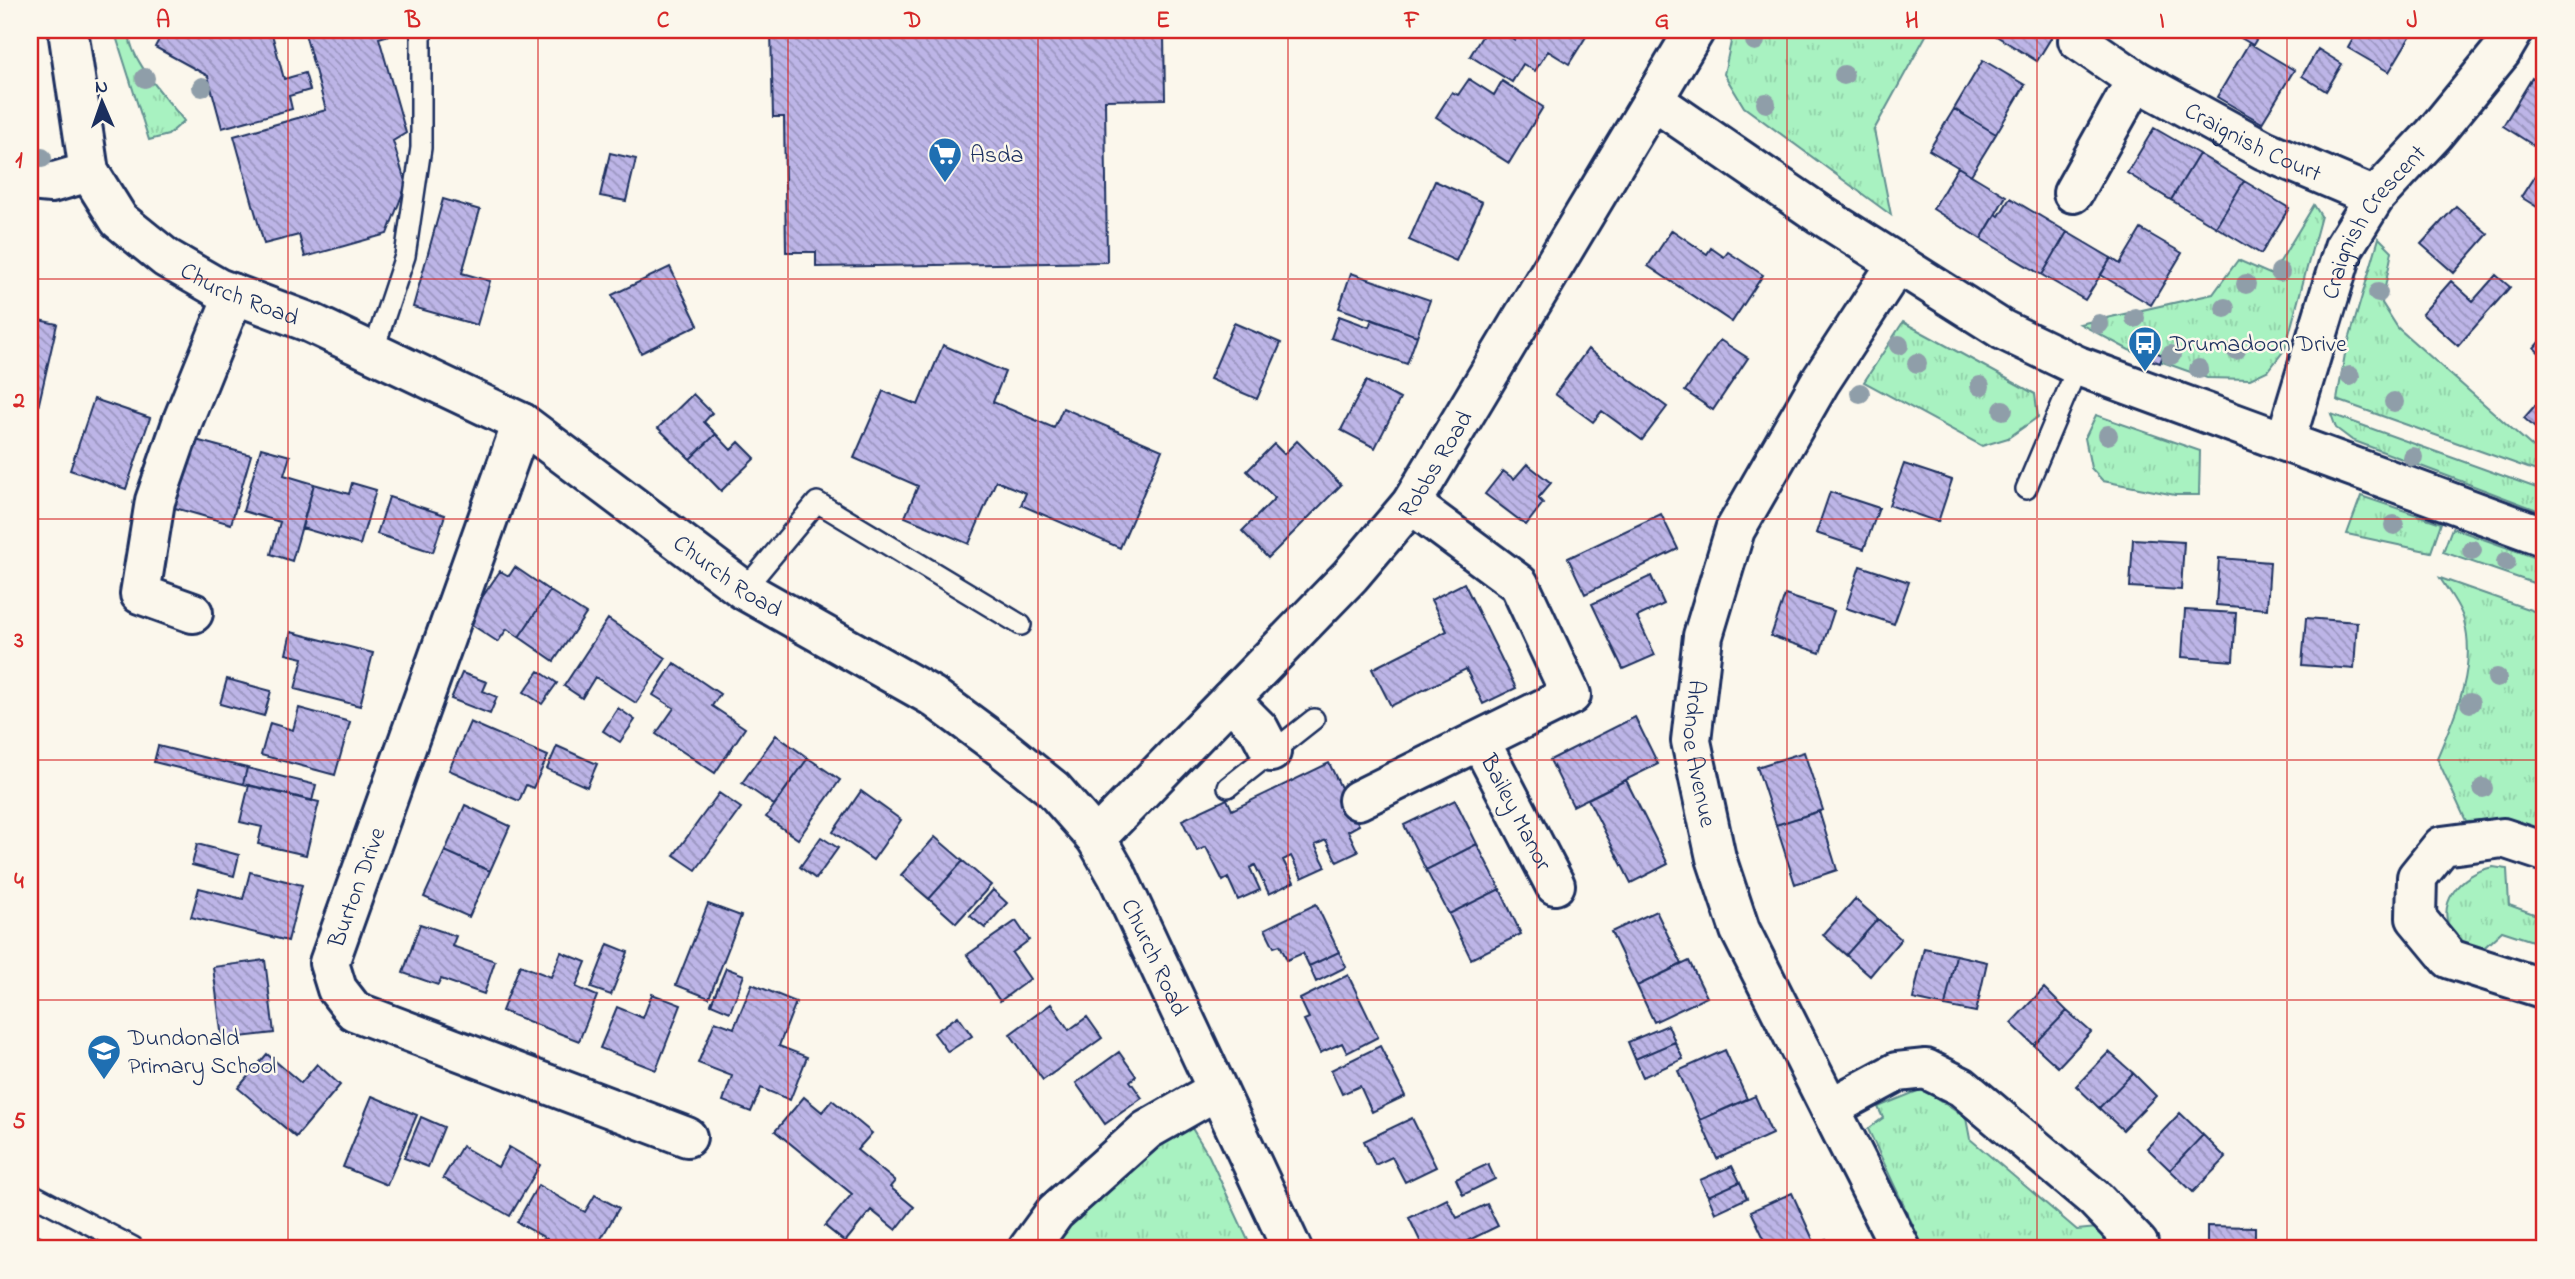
<svg xmlns="http://www.w3.org/2000/svg" width="2575" height="1279" font-family="'Indie Flower',sans-serif">
<style>
.grass{fill:url(#grass-tufts);stroke:#629090;stroke-width:2}
.building{fill:url(#building-back-hatch);stroke:#1b2f5e;stroke-width:2}
.lines{fill:none;stroke-linecap:round;stroke-linejoin:round}
.service-casing{stroke:#1b2f5e;stroke-width:24}
.minor-casing{stroke:#1b2f5e;stroke-width:44}
.tertiary-casing{stroke:#1b2f5e;stroke-width:44}
.service{stroke:#fbf7ec;stroke-width:19}
.minor{stroke:#fbf7ec;stroke-width:38}
.tertiary{stroke:#fbf7ec;stroke-width:38}
.tree{fill:#8f9ea9}
.grid{fill:none;stroke:#d62828;stroke-width:2;stroke-opacity:0.55}
.labels{text-anchor:middle;stroke-width:5;stroke-linejoin:round;paint-order:stroke}
.street-label{font-size:24px;fill:#1b2f5e;stroke:#fbf7ec}
.poi-label{font-size:24px;fill:#1b2f5e;stroke:#fbf7ec;text-anchor:start}
.neatline{fill:none;stroke:#d62828;stroke-width:2.5}
.grid-label{font-size:23px;text-anchor:middle;font-weight:bold;fill:#d62828}
</style>
<defs>
<pattern id="grass-tufts" width="24" height="20" patternUnits="userSpaceOnUse" patternTransform="scale(1.75)"><rect width="24" height="20" fill="#a8f2c1"/><path d="M3 7l-1-3M5 7V3M7 7l1-3M15 17l-1-3M17 17v-4M19 17l1-3" fill="none" stroke="#90d0a8"/></pattern>
<pattern id="building-back-hatch" width="6" height="6" patternUnits="userSpaceOnUse" patternTransform="scale(1.75)"><rect width="6" height="6" fill="#bdb5e7"/><path d="M-1 5l2 2M0 0l6 6M5-1l2 2" fill="none" stroke="#9994be"/></pattern>
</defs>
<rect width="100%" height="100%" fill="#fbf7ec"/>
<filter id="ink" filterUnits="userSpaceOnUse"><feTurbulence type="fractalNoise" baseFrequency=".0143" numOctaves="2"/><feDisplacementMap in="SourceGraphic" scale="14" xChannelSelector="R" yChannelSelector="G"/><feConvolveMatrix kernelMatrix="1 2 1 2 8 2 1 2 1" color-interpolation-filters="sRGB"/></filter>
<g filter="url(#ink)">
<!-- grass -->
<path class="grass" d="M114,30H131C122,52 170,102 184,121L168,135L149,140Z
M1736,30H1929L1874,130L1891,215L1744,107L1724,74L1732,37Z
M2314,205L2321,216L2285,349L2269,370L2250,379L2207,378L2129,350L2080,324L2213,294L2238,260L2272,275Z
M2379,238L2392,251L2382,303L2398,328L2545,458V474L2337,400L2345,354Z
M1903,322L2035,394L2038,417L2008,438L1982,446L1864,382Z
M2331,414L2545,491V513L2352,440L2336,428Z
M2096,415L2200,451L2199,495H2175L2103,481L2091,468L2085,438Z
M2361,496L2441,523L2431,552L2347,534Z
M2452,528L2545,561V587L2443,552Z
M2440,578L2545,615V831L2494,820L2466,821L2437,758C2455,715 2477,669 2464,621C2461,607 2448,591 2440,578Z
M2493,867L2507,869L2509,905L2545,918V945L2502,931L2474,957C2468,951 2458,944 2454,937C2432,905 2461,873 2493,867Z
M1920,1090L1926,1091L1966,1118L1970,1139L2077,1230L2097,1228L2109,1249H1924L1868,1129L1883,1118L1878,1107Z
M1190,1125L1209,1156L1252,1249H1038L1163,1139Z"/>
<!-- building -->
<path class="building" d="M164,30H274L272,34L284,79L305,73L310,90L289,96L292,109L222,128L208,76L155,47Z
M304,30H399V32L379,38L406,133L393,141L406,185L387,234L305,257L299,235L264,244L234,136L326,110Z
M771,30H1176V34L1164,35L1165,99L1105,100L1107,262L816,267V252H786L784,117H773Z
M1486,30H1499L1515,40L1521,30H1586L1589,32L1569,64L1548,51L1535,71L1523,64L1512,82L1470,56Z
M1995,30H2056L2037,61L1993,34Z
M2227,30H2262L2253,45Z
M2358,30H2414L2389,72L2348,48Z
M2249,43L2294,70L2262,123L2217,97Z
M2318,49L2342,64L2326,91L2302,76Z
M1983,60L2025,85L1996,134L1954,109Z
M2532,78L2545,87L2544,152L2503,126Z
M1469,79L1494,95L1502,81L1543,107L1509,163L1436,117L1452,92L1458,95Z
M1954,109L1996,134L1971,175L1929,150Z
M2154,128L2199,154L2171,200L2127,173Z
M610,153L636,159L626,201L600,196Z
M2199,154L2244,181L2216,227L2171,200Z
M2545,160V212L2521,197Z
M1958,167L2006,196L1981,239L1933,209Z
M1435,181L1482,202L1456,261L1409,240Z
M2244,181L2289,208L2261,254L2216,227Z
M2010,198L2067,232L2042,275L1981,239L1996,214L1999,216Z
M443,199L480,210L462,273L490,281L477,325L413,307Z
M2456,206L2488,234L2454,273L2421,244Z
M2141,229L2182,253L2151,305L2101,275L2111,258L2120,264Z
M1672,230L1707,254L1711,248L1724,257L1728,252L1763,275L1732,322L1648,266Z
M2067,232L2111,258L2085,300L2042,275Z
M670,267L698,325L641,353L612,295Z
M1351,273L1430,300L1417,336L1339,308Z
M2496,275L2510,287L2458,346L2422,314L2451,281L2473,301Z
M1339,316L1369,327L1372,319L1417,336L1407,364L1331,338Z
M30,318L57,324L37,412L30,410Z
M1234,323L1281,343L1257,399L1210,379Z
M2545,335V358L2534,348Z
M1720,340L1748,358L1713,410L1685,391Z
M943,345L1005,372L993,402L1054,428L1063,408L1162,450L1120,548L1021,505L1026,493L996,481L969,544L905,517L918,486L854,458L883,391L918,405Z
M2142,347L2163,355L2160,363L2139,356Z
M1588,349L1667,407L1642,440L1602,411L1593,422L1555,394Z
M1366,381L1400,399L1375,448L1341,430Z
M693,394L712,413L704,422L716,434L690,459L658,428Z
M2545,394V437L2524,418Z
M94,399L150,418L126,489L70,470Z
M716,434L731,450L739,442L755,458L721,491L690,459Z
M181,436L251,455L231,524L161,504Z
M1297,441L1341,485L1268,558L1242,531L1275,498L1247,471L1274,444L1284,454Z
M261,448L290,456L284,475L314,484L292,561L271,554L280,522L243,511Z
M1527,464L1551,483L1538,498L1543,503L1526,525L1485,494L1503,471L1514,479Z
M1904,464L1952,480L1938,522L1889,505Z
M352,483L376,490L360,545L302,528L314,484L349,494Z
M1830,492L1879,508L1864,549L1816,533Z
M389,497L445,515L433,552L377,534Z
M1661,514L1678,549L1585,594L1568,558Z
M2133,539L2184,542L2181,590L2130,587Z
M2219,558L2270,562L2267,609L2216,605Z
M1860,566L1909,582L1894,624L1846,608Z
M515,567L550,591L519,637L507,629L498,642L466,621L500,571L509,576Z
M1651,576L1664,604L1637,617L1655,655L1623,669L1592,604Z
M1464,583L1516,688L1483,704L1466,669L1391,706L1372,669L1447,631L1431,600Z
M550,591L586,614L554,661L519,637Z
M1785,595L1834,611L1820,653L1771,636Z
M2185,610L2236,613L2233,661L2182,657Z
M2306,618L2357,622L2354,669L2302,665Z
M608,619L666,658L636,703L595,677L582,698L564,686Z
M291,632L373,653L360,706L295,689L303,658L286,654Z
M674,663L720,694L712,706L745,728L715,773L656,734L674,708L653,695Z
M539,671L557,683L542,704L524,692Z
M462,673L487,682L483,691L497,697L490,714L451,699Z
M227,679L271,691L264,716L220,704Z
M299,708L350,722L335,775L261,755L270,723L293,730Z
M618,708L635,720L620,742L603,731Z
M1635,717L1658,764L1573,806L1550,760Z
M470,722L548,756L533,788L526,785L519,801L449,770Z
M776,735L808,758L774,805L742,783Z
M158,746L247,768L243,784L154,762Z
M557,746L597,764L587,787L547,769Z
M1804,752L1823,810L1776,825L1757,767Z
M808,758L840,780L798,839L766,817Z
M1329,763L1359,825L1348,831L1358,852L1337,862L1326,840L1315,845L1326,867L1302,878L1291,856L1283,860L1294,882L1269,894L1255,865L1250,868L1260,890L1238,900L1228,878L1223,881L1206,847L1197,851L1182,820L1227,799L1232,810Z
M247,768L316,785L312,801L243,784Z
M1626,780L1668,864L1631,883L1588,799Z
M249,785L319,802L306,855L258,844L262,827L240,822Z
M861,791L901,820L873,860L833,832Z
M719,793L741,808L696,870L674,855Z
M1455,800L1477,844L1426,870L1404,825Z
M465,805L510,826L490,871L445,851Z
M1819,811L1837,870L1795,884L1776,825Z
M821,837L838,848L816,879L800,867Z
M935,837L963,861L929,899L901,875Z
M197,844L239,855L234,876L192,865Z
M1477,844L1500,889L1449,914L1426,870Z
M445,851L490,871L469,917L424,897Z
M963,861L991,885L956,923L929,899Z
M250,872L302,885L288,941L191,917L199,888L243,899Z
M1500,889L1521,934L1471,959L1449,914Z
M993,890L1007,903L985,928L970,916Z
M1855,899L1878,919L1846,955L1823,935Z
M708,904L741,916L709,998L676,985Z
M1316,904L1339,952L1309,966L1303,953L1287,960L1280,945L1274,947L1265,929Z
M1656,911L1682,964L1637,986L1611,932Z
M1878,919L1901,939L1870,976L1846,955Z
M1016,921L1029,940L1012,953L1030,979L1000,1001L967,955Z
M420,924L456,936L452,946L495,961L484,994L441,979L438,985L403,973Z
M608,944L628,952L611,995L591,988Z
M1924,948L1956,955L1945,1006L1913,999Z
M561,952L586,962L576,987L597,996L579,1041L502,1011L520,965L551,977Z
M1339,952L1346,967L1316,982L1309,966Z
M1956,955L1987,962L1976,1012L1945,1006Z
M265,960L274,1033L222,1039L213,967Z
M1689,961L1707,997L1654,1022L1637,986Z
M726,968L744,975L730,1012L711,1004Z
M1348,975L1378,1037L1347,1053L1342,1043L1320,1053L1304,1020L1309,1018L1300,999Z
M752,984L796,1002L779,1046L807,1057L790,1100L761,1088L751,1112L723,1101L732,1076L698,1063L715,1021L734,1028Z
M2044,988L2067,1011L2034,1045L2011,1023Z
M652,994L681,1005L656,1070L600,1048L617,1007L643,1018Z
M1051,1004L1069,1030L1087,1017L1102,1038L1043,1080L1010,1034Z
M2067,1011L2091,1032L2058,1067L2034,1045Z
M958,1016L972,1036L948,1052L934,1033Z
M1668,1025L1675,1042L1635,1059L1628,1042Z
M1675,1042L1683,1059L1643,1077L1635,1059Z
M1380,1046L1405,1096L1372,1112L1360,1086L1342,1094L1331,1070Z
M1725,1050L1747,1099L1700,1120L1678,1071Z
M1119,1052L1136,1076L1130,1081L1142,1098L1105,1124L1076,1083Z
M2109,1052L2133,1073L2099,1108L2076,1086Z
M267,1054L301,1083L317,1064L340,1085L296,1137L238,1088Z
M2133,1073L2156,1096L2123,1130L2099,1108Z
M372,1096L417,1115L387,1185L343,1167Z
M1755,1096L1772,1134L1717,1159L1700,1120Z
M804,1097L822,1112L832,1100L872,1133L857,1150L895,1181L890,1187L914,1207L896,1230L871,1210L845,1242L825,1226L852,1194L775,1131Z
M2180,1113L2203,1135L2170,1170L2147,1148Z
M421,1117L444,1127L428,1167L404,1158Z
M1412,1118L1436,1167L1405,1182L1392,1157L1375,1165L1364,1141Z
M2203,1135L2226,1158L2193,1192L2170,1170Z
M462,1146L498,1167L509,1147L540,1165L510,1216L443,1178Z
M1488,1164L1495,1179L1463,1195L1456,1179Z
M1732,1166L1740,1182L1708,1196L1700,1180Z
M1740,1182L1747,1198L1715,1213L1708,1196Z
M538,1185L585,1212L595,1195L619,1208L595,1249H565L517,1222Z
M1792,1193L1815,1244L1803,1249H1769L1751,1211Z
M1447,1199L1457,1218L1487,1204L1498,1226L1451,1249H1424L1409,1218Z
M2207,1226L2255,1227V1249H2207Z
M30,1231L62,1249H30Z
M1826,1239L1831,1249H1803L1815,1244Z"/>
<g class="lines">
<!-- service casing -->
<g class="service-casing">
<path id="service" d="M373,352L405,256L421,148V30
M2026,489L2078,366
M744,590L817,502L1021,625
M1228,787L1314,719
M30,1193L133,1247"/>
</g>
<!-- minor casing -->
<g class="minor-casing">
<g id="minor">
<path id="s1" d="M2078,40L2136,80L2264,150L2375,197"/>
<path d="M1653,100L1821,215L2003,330L2078,366L2545,537"/>
<path d="M30,181L51,183L89,172"/>
<path d="M2073,193L2136,80"/>
<path id="s2" d="M1897,264L1820,382L1735,530L1703,636L1691,741L1716,858L1740,930L1901,1249"/>
<path d="M522,423L329,963L337,989L354,1011L687,1137"/>
<path id="s3" d="M2285,442L2344,247L2375,197L2434,134L2501,52L2514,30"/>
<path d="M193,613L140,594L155,501L183,420L234,294"/>
<path d="M1230,700L1259,729L1271,752"/>
<path id="s4" d="M1480,741L1555,885"/>
<path d="M1358,800L1571,695L1519,584L1411,504"/>
<path d="M2545,852L2503,838L2442,846L2417,877L2416,918L2450,959L2545,989"/>
<path d="M1830,1108L1897,1072L1926,1069L1962,1087L2095,1199L2138,1244L2137,1249"/>
<path d="M1028,1249L1055,1212L1147,1130L1217,1090"/>
</g>
</g>
<!-- tertiary casing -->
<g class="tertiary-casing">
<g id="tertiary">
<path id="s5" d="M68,30L89,172L119,220L166,258L218,288L311,323L522,423L744,590L932,696L1001,747L1053,789L1096,838L1117,875L1292,1249"/>
<path id="s6" d="M1096,838L1350,576L1411,504L1695,30"/>
</g>
</g>
<!-- service -->
<use href="#service" class="service"/>
<!-- minor -->
<use href="#minor" class="minor"/>
<!-- tertiary -->
<use href="#tertiary" class="tertiary"/>
</g>
<!-- trees -->
<g class="tree">
<circle cx="1755" cy="41" r="10"/>
<circle cx="1844" cy="75" r="10"/>
<circle cx="145" cy="78" r="10"/>
<circle cx="202" cy="87" r="10"/>
<circle cx="1766" cy="103" r="10"/>
<circle cx="42" cy="158" r="10"/>
<circle cx="2280" cy="272" r="10"/>
<circle cx="2246" cy="284" r="10"/>
<circle cx="2378" cy="293" r="10"/>
<circle cx="2225" cy="308" r="10"/>
<circle cx="2135" cy="318" r="10"/>
<circle cx="2099" cy="324" r="10"/>
<circle cx="1899" cy="345" r="10"/>
<circle cx="2236" cy="350" r="10"/>
<circle cx="2171" cy="355" r="10"/>
<circle cx="1917" cy="363" r="10"/>
<circle cx="2199" cy="369" r="10"/>
<circle cx="2350" cy="376" r="10"/>
<circle cx="1980" cy="386" r="10"/>
<circle cx="1860" cy="393" r="10"/>
<circle cx="2394" cy="402" r="10"/>
<circle cx="2003" cy="410" r="10"/>
<circle cx="2108" cy="435" r="10"/>
<circle cx="2413" cy="457" r="10"/>
<circle cx="2394" cy="525" r="10"/>
<circle cx="2472" cy="550" r="10"/>
<circle cx="2506" cy="562" r="10"/>
<circle cx="2497" cy="678" r="10"/>
<circle cx="2470" cy="703" r="10"/>
<circle cx="2483" cy="788" r="10"/>
</g>
</g>
<!-- grid -->
<path class="grid" d="M288,30V1249M538,30V1249M788,30V1249M1038,30V1249M1288,30V1249M1537,30V1249M1787,30V1249M2037,30V1249M2287,30V1249M30,279H2545M30,519H2545M30,760H2545M30,1000H2545"/>
<!-- icons -->
<defs>
<g id="supermarket-pin" transform="scale(1.75)"><path d="M0 17L-7.5 6A9.5 9.5 0 1 1 7.5 6Z" fill="#1f6fb2" stroke="#fbf7ec"/><path d="M-6-5.5h2.5l.6 2H6L4.5 2H-2.5L-4.4-4H-6ZM-1.5 3.2a1.3 1.3 0 1 0 .1 0ZM3 3.2a1.3 1.3 0 1 0 .1 0Z" fill="#fff"/></g>
<g id="bus-pin" transform="scale(1.75)"><path d="M0 17L-7.5 6A9.5 9.5 0 1 1 7.5 6Z" fill="#1f6fb2" stroke="#fbf7ec"/><path d="M-5-6H5V4H4V6H2V4H-2V6H-4V4H-5ZM-3.5-4V0h7V-4ZM-3.5 1.2v1.5H-2V1.2ZM2 1.2v1.5H3.5V1.2Z" fill="#fff"/></g>
<g id="school-pin" transform="scale(1.75)"><path d="M0 17L-7.5 6A9.5 9.5 0 1 1 7.5 6Z" fill="#1f6fb2" stroke="#fbf7ec"/><path d="M0-5L7-2L0 1L-7-2ZM-4 1L0 2.5L4 1V4Q0 6-4 4Z" fill="#fff"/></g>
</defs>
<g fill-rule="evenodd">
<use href="#supermarket-pin" x="945" y="154"/>
<use href="#bus-pin" x="2145" y="343"/>
<use href="#school-pin" x="104" y="1051"/>
</g>
<g class="labels">
<!-- street labels -->
<g class="street-label">
<text dy="8" stroke="none"><textPath href="#s1" startOffset="203">Craignish Court</textPath></text>
<text dy="8" stroke="none"><textPath href="#s3" startOffset="240">Craignish Crescent</textPath></text>
<text dy="8" stroke="none"><textPath href="#s5" startOffset="343">Church Road</textPath></text>
<text dy="8" stroke="none"><textPath href="#s6" startOffset="506">Robbs Road</textPath></text>
<text dy="8" stroke="none"><textPath href="#s5" startOffset="910">Church Road</textPath></text>
<text dy="8" stroke="none"><textPath href="#s2" startOffset="541">Ardnoe Avenue</textPath></text>
<text dy="8" stroke="none"><textPath href="#s4" startOffset="80">Bailey Manor</textPath></text>
<text transform="translate(356 887) rotate(-70)" y="8">Burton Drive</text>
<text dy="8" stroke="none"><textPath href="#s5" startOffset="1498">Church Road</textPath></text>
</g>
<!-- poi labels -->
<g class="poi-label">
<text x="970" y="162">Asda</text>
<text x="2170" y="351">Drumadoon Drive</text>
<text x="128" y="1045">Dundonald<tspan x="128" dy="28">Primary School</tspan></text>
</g>
</g>
<!-- margin -->
<rect width="2575" height="1279" fill="none" stroke="#fbf7ec" stroke-width="77"/>
<!-- north arrow -->
<g transform="translate(102 102) rotate(358)" stroke="#fbf7ec" stroke-width="5" paint-order="stroke">
<path d="M0-5L12 26L0 18L-12 26Z" fill="#1b2f5e"/>
<text y="-10" font-size="19" font-weight="bold" text-anchor="middle" fill="#1b2f5e">N</text>
</g>
<rect x="38" y="38" width="2498" height="1202" class="neatline"/>
<g class="grid-label">
<text x="163" y="27">A</text>
<text x="413" y="27">B</text>
<text x="663" y="27">C</text>
<text x="913" y="27">D</text>
<text x="1163" y="27">E</text>
<text x="1412" y="27">F</text>
<text x="1662" y="27">G</text>
<text x="1912" y="27">H</text>
<text x="2162" y="27">I</text>
<text x="2412" y="27">J</text>
<text x="19" y="167">1</text>
<text x="19" y="407">2</text>
<text x="19" y="647">3</text>
<text x="19" y="888">4</text>
<text x="19" y="1128">5</text>
</g>
</svg>
